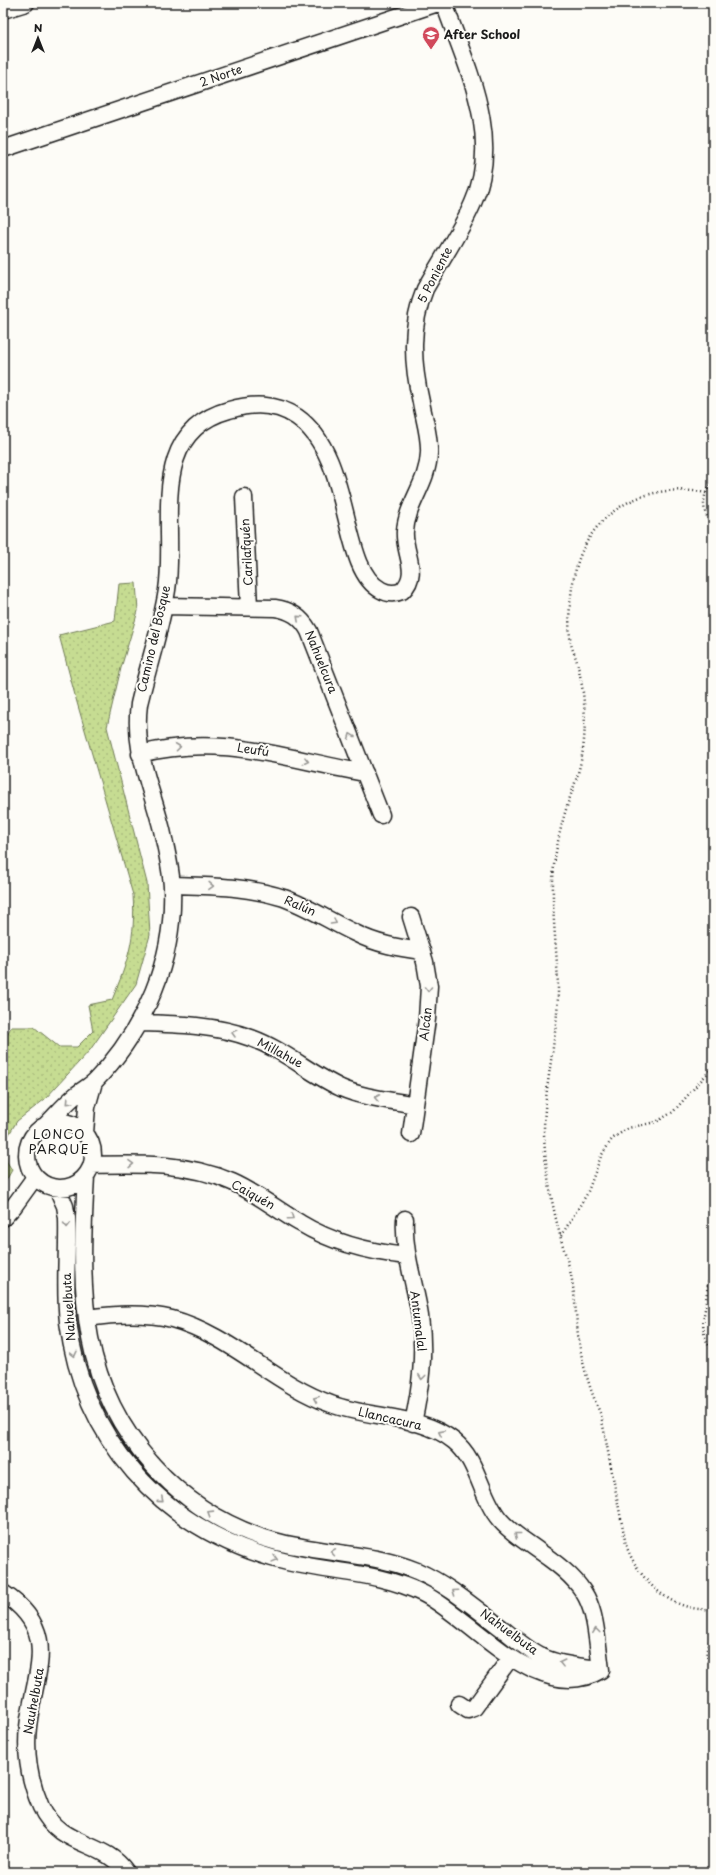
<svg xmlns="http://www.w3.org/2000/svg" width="716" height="1875" font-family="'Playpen Sans',sans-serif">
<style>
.grass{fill:url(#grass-dots);stroke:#717c57}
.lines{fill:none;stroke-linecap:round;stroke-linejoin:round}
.minor-casing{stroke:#1c1c1c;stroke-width:19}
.path{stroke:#1c1c1c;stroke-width:2.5;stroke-dasharray:1 3;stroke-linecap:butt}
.minor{stroke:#fdfcf7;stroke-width:16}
.oneway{stroke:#989794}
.labels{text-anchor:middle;stroke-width:4;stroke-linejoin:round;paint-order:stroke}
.poi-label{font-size:12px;font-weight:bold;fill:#1c1c1c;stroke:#fdfcf7;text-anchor:start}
.street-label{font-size:12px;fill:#1c1c1c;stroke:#fdfcf7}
.neighbourhood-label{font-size:13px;letter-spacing:1px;fill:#1c1c1c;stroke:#fdfcf7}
</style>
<defs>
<pattern id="grass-dots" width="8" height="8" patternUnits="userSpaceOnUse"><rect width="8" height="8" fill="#c6dc92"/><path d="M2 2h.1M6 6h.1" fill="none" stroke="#aabc7d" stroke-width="1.8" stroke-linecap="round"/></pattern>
</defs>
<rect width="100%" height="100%" fill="#fdfcf7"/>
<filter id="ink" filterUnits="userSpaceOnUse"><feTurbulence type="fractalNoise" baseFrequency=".025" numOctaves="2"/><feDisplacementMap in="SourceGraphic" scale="8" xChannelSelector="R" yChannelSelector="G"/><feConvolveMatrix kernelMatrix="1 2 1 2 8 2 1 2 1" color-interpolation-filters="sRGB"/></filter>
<g filter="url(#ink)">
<!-- grass -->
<path class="grass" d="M136,583L138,611L121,668L107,727L147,883L150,935L136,984L90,1050L45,1099L17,1121L8,1136L6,1146L7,1162L12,1170L3,1186V1104L6,1101L3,1085V1042L11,1027H34L59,1047H77L93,1031L88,1005L112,1000C128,961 136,938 133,895L76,699L59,635L115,621L119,584Z"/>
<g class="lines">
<!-- minor casing -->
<g class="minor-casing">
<path id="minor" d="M3,10L26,3
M3,149L438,3
M244,497L249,607
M164,606L275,608C291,610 301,617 309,631L381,815
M140,754C221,733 286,759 365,773
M172,885C210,886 247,886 284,898C309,907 331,922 355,933C376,944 399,948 422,951
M140,1023C177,1024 216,1025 251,1038C284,1050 309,1073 341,1088C364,1098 390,1100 415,1105
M27 1155a33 33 0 1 1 66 0a33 33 0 1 1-66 0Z
M46,1125C56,1115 65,1104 76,1095C82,1090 90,1086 95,1081C145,1030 175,958 172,887C171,868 166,849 162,830C151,786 133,751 139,704C148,666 161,628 167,590C177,528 145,433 229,410C252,403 277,403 297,417C354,457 339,569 381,590C388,594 395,594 402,591C421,573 403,553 405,531C407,503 428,483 429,453C430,436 424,419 421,402C412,363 410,326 425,289C441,260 460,233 473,203C503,137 466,66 444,3
M85,1133L87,1107L94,1082
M411,1134L427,1019L429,986L425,962L411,917
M92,1165C140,1164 187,1162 232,1182C257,1193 277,1210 300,1223C333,1243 368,1252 407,1256
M86,1176C83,1230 80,1285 90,1338C108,1434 179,1514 274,1541C321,1554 371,1552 417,1571C449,1585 476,1609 504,1630C515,1639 527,1649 540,1656C558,1665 579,1666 599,1669
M57,1188L65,1206L67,1218C68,1252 64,1287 68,1322C83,1439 160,1525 272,1558C322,1573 377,1570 424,1594C473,1619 539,1707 601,1670
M3,1218L14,1206L35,1177
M405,1219C403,1252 415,1283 420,1316C425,1353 421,1386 413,1423
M87,1318C115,1314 144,1312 172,1319C231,1335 274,1384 331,1404C370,1419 420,1414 454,1441C479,1461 480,1497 500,1520C511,1533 527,1542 540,1552C596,1590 593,1607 601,1670
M3,1593C62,1632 34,1671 28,1727C25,1754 30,1782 41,1807C60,1848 104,1840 126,1872
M459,1704L468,1710L474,1708L511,1657"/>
</g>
<!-- path -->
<path class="path" d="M713,482C701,495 701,512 713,525
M706,493C657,483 607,501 584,547C572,569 566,619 571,643C572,650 576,656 577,663C584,688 586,714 584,740C582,763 577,778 569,800C562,821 557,843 554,865C550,908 558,951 558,994C557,1041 544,1086 544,1133C545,1167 551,1201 560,1235C563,1248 568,1261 571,1275C575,1295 576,1315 578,1336C582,1364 590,1390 601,1415L626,1545C639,1581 672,1613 713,1609
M561,1236L587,1194L601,1156L612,1139L628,1128L656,1122L673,1112L713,1067
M713,1266C707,1281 707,1294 705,1309C702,1325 702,1338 713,1351
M713,1634C707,1646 702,1657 713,1668"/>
<!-- minor -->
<use href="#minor" class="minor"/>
</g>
<!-- one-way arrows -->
<defs><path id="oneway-chevron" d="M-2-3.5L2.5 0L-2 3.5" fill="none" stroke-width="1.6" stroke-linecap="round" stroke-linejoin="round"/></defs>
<g class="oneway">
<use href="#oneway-chevron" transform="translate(299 618) rotate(-138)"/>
<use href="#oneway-chevron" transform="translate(351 736) rotate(-111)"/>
<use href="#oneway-chevron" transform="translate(178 747) rotate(-7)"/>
<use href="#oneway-chevron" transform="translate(306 761) rotate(14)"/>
<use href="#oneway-chevron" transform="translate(211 886) rotate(2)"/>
<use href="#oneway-chevron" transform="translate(334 922) rotate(30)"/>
<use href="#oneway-chevron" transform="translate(428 989) rotate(90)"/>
<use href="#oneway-chevron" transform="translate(234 1033) rotate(-165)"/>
<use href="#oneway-chevron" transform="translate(377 1098) rotate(-170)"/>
<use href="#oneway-chevron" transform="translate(69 1102) rotate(134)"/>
<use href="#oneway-chevron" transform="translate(131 1164) rotate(-1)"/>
<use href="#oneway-chevron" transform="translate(291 1217) rotate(35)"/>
<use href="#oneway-chevron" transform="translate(67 1225) rotate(89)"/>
<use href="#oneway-chevron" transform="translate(74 1354) rotate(77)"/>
<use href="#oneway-chevron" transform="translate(422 1377) rotate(97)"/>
<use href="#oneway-chevron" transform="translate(316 1399) rotate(-158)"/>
<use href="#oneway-chevron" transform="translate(441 1433) rotate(-154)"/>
<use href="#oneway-chevron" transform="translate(161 1500) rotate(41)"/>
<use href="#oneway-chevron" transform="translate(210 1513) rotate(-148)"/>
<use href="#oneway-chevron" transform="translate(517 1535) rotate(-142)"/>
<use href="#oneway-chevron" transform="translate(333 1552) rotate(-172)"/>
<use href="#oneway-chevron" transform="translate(275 1559) rotate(15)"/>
<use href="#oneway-chevron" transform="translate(455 1592) rotate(-145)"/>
<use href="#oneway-chevron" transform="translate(596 1631) rotate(-97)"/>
<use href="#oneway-chevron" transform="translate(562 1663) rotate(-166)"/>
</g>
</g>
<!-- icons -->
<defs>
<g id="school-pin" transform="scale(0.9)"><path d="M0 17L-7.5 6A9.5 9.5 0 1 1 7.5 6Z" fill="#d1495b" stroke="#fdfcf7"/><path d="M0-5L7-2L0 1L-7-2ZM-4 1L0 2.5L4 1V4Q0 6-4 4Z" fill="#fff"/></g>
</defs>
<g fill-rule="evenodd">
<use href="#school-pin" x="431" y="35"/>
</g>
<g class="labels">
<!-- poi labels -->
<g class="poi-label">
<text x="444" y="39">After School</text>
</g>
<!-- street labels -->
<g class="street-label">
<text transform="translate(221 76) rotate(-19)" y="4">2 Norte</text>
<text transform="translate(435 275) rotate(-63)" y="4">5 Poniente</text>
<text transform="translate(247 552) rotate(-93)" y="4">Carilafquén</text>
<text transform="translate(154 639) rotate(-77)" y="4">Camino del Bosque</text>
<text transform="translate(321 662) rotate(68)" y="4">Nahuelcura</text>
<text transform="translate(253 750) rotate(9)" y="4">Leufú</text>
<text transform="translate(300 906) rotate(23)" y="4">Ralún</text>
<text transform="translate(426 1024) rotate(-84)" y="4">Alcán</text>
<text transform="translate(280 1053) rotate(28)" y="4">Millahue</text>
<text transform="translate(253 1195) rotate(29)" y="4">Caiquén</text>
<text transform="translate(69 1307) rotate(-94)" y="4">Nahuelbuta</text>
<text transform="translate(418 1321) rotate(83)" y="4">Antumalal</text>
<text transform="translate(390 1419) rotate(13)" y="4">Llancacura</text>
<text transform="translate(509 1632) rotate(36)" y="4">Nahuelbuta</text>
<text transform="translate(34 1701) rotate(-80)" y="4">Nauhelbuta</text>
</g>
<!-- neighbourhood labels -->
<g class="neighbourhood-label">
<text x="59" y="1139">LONCO<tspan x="59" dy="15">PARQUE</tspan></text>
</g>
</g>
<!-- margin -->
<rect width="716" height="1875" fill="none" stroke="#fdfcf7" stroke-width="16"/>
<rect x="8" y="8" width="700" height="1859" fill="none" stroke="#1c1c1c" stroke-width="1.5" filter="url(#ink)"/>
<!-- north arrow -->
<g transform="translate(38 38)" stroke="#fdfcf7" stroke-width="3" paint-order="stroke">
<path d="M0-3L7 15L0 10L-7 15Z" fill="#1c1c1c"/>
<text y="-6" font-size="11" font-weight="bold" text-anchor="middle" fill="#1c1c1c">N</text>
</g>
</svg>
